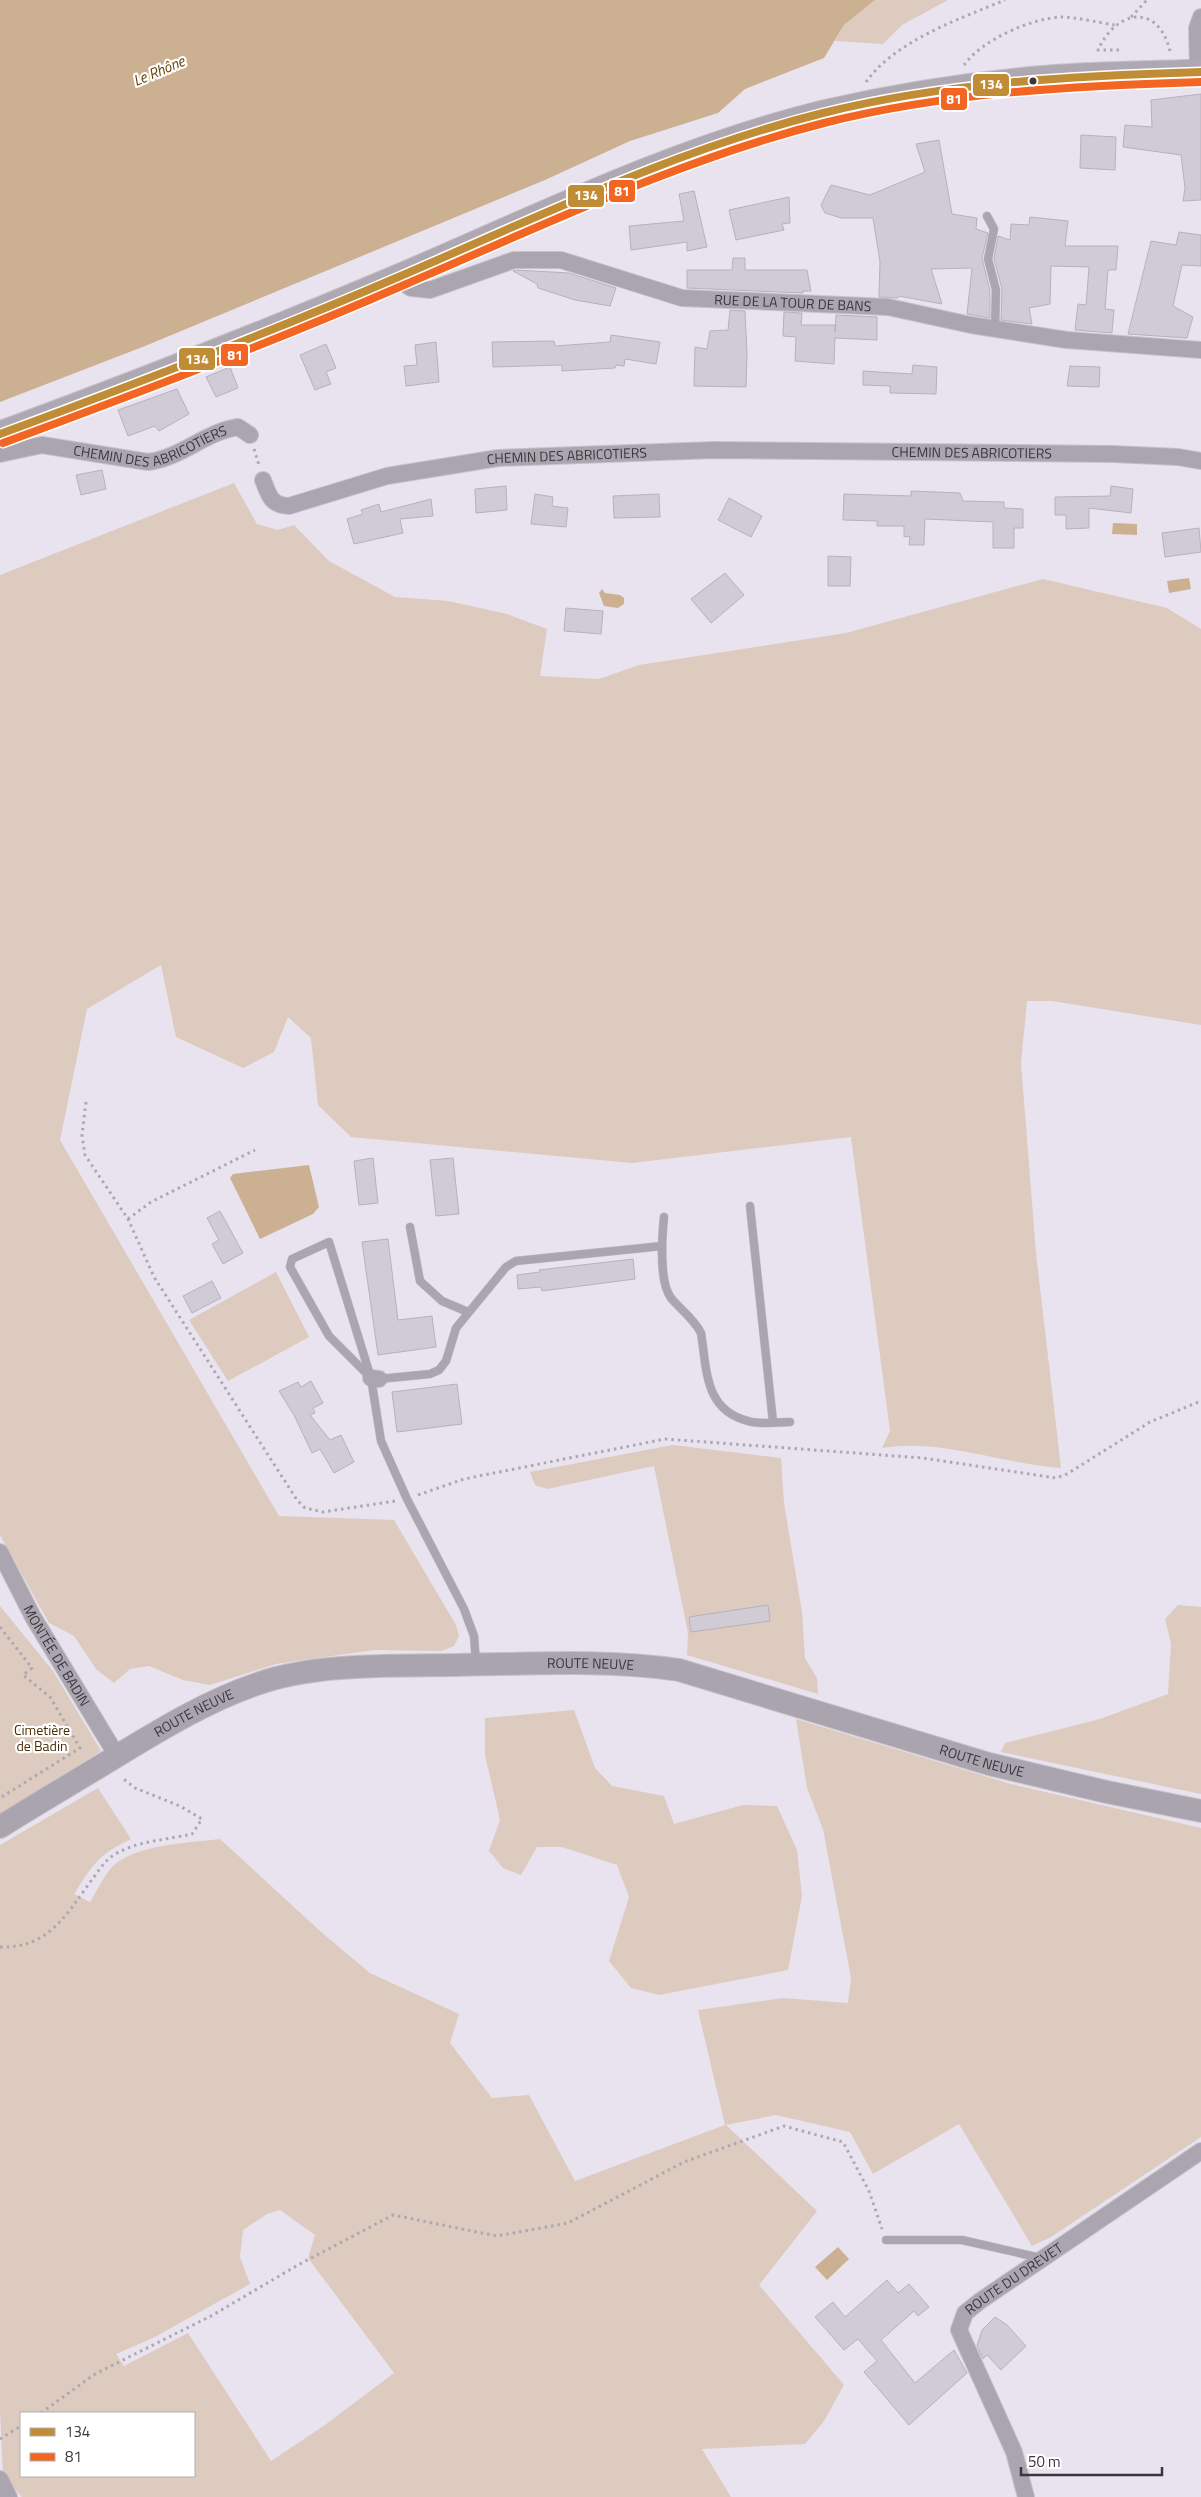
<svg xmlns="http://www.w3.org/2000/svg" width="1201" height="2497" font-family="'Titillium Web',sans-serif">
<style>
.green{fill:#dccbbe;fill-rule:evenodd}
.water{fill:#ccb092}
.building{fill:#d0cbd5;stroke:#b6b2bb}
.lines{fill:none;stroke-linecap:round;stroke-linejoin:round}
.lane-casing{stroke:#c6c1cb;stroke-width:9}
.street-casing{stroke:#c6c1cb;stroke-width:18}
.secondary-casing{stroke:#c6c1cb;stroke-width:24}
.primary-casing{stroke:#c6c1cb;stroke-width:27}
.path{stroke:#ada8b0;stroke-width:3;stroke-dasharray:2.5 4;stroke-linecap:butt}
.lane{stroke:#aaa5ae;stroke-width:8}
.street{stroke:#aaa5ae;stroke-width:16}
.secondary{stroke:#a9a4ae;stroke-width:22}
.primary{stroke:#aea8b3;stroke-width:25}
.bus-1-casing{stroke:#fff;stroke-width:11}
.bus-2-casing{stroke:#fff;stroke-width:11}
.bus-1{stroke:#c08d36;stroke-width:8}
.bus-2{stroke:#f26522;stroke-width:8}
.bus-dot{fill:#3a363e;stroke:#fff;stroke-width:2}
.labels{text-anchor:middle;stroke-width:4.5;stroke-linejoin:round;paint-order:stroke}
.street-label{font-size:14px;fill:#3a363e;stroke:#fff}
.park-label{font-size:14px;fill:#4a2f06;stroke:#fff}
.water-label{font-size:15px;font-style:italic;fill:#653f00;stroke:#fff}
.line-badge{stroke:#fff;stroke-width:2}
.badge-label{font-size:14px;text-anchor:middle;font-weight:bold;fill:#fff}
</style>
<rect width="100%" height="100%" fill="#e9e3ef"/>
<!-- green -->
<path class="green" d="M875,0H948L902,25L883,44L835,41L844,25Z
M234,483L257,524L278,530L294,525L329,561L395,597L448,601L507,614L547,629L540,676L599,679L639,665L846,633L1043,579L1167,608L1201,629V1025L1052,1001H1027L1021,1063L1036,1253L1061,1468C1002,1464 942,1438 882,1448L890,1431L851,1137L632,1163L351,1137L318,1105L311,1038L288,1017L274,1052L243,1068L176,1037L161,965L87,1009L60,1140L279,1516L394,1520L456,1625L459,1636L454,1646L441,1651L374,1650L276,1664L210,1685L183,1680L149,1666L130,1669L114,1683L96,1669L74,1636L49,1623L0,1535V575Z
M276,1272L309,1337L228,1381L189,1320Z
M673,1445L781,1458L784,1503L802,1612L805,1658L817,1678L818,1694L687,1655L688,1633L654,1466L547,1489L535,1485L530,1472Z
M1178,1605L1201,1607V1794L1001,1752L1005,1743L1100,1719L1168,1694L1171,1644L1165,1619Z
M0,1606L53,1671L101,1751L0,1814Z
M574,1710L595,1768L612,1786L664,1796L674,1824L743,1805L777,1806L797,1850L802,1896L788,1970L659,1995L631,1988L609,1961L629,1897L617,1865L562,1847H537L521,1875L503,1868L489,1851L500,1820L485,1755V1718Z
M796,1719L1011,1784L1201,1828V2137L1051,2237L1032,2246L959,2124L873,2174L850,2132L776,2115L726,2125L817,2211L759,2285L844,2385L824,2421L805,2444L702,2449L731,2497H22L3,2475L0,2410V1845L98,1788L131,1839C98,1855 94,1863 74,1894L90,1902C97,1891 104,1875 113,1866C137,1844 189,1843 220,1839L320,1931L370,1973L459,2014L450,2043L492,2098L529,2095L575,2181L725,2125L698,2010L783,1998L848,2003L851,1978L823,1829L807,1788ZM280,2210L315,2235L308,2258L394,2373L325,2425L271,2461L188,2333L124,2366L116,2354L153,2338L250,2284L240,2257L243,2230L267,2214ZM21,2413H194V2476H21Z"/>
<!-- water -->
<path class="water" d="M0,0H875L844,25L824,58L745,89L718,113L630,141L545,180L145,346L0,402Z
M1113,523L1137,524V535L1112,534Z
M1189,578L1191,589L1169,593L1167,581Z
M602,589L605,593L620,595L624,598V604L618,608L604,606L599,593Z
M309,1165L319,1207L313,1214L260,1239L230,1178L233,1174Z
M838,2247L849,2259L827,2280L815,2267Z"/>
<!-- building -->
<path class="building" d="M1201,94V200L1183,201L1185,188L1181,155L1123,147L1125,125L1152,127L1151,100Z
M1081,135L1116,137L1115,170L1080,168Z
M939,140L952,214L977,218L976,229L988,233L982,258L990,291V318L967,314L972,268L931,269L942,304L899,296L898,298L879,297L880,262L873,218H841L825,213L821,205L831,185L870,195L925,172L916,144Z
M694,191L707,247L687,251V242L631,250L629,226L684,221L679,194Z
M789,197L790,223L782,224L784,230L736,240L729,210Z
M1030,217L1068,221L1065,246H1118L1116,270H1108L1105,309L1114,310L1112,333L1075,330L1078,304L1086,305L1089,267L1051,266L1050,304L1029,308L1032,324L1001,320L1002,289L994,259L998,236L1010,240L1011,224L1029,225Z
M1179,232L1201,235V266L1182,265L1173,306L1193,317L1187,338L1128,334L1151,241L1176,245Z
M733,258H745V270H807L811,291H803V293L687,288V270H732Z
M516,270L569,273L616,288L610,306L575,300L538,288L537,284L513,271Z
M730,310L745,311L747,353L746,387L694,386L695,347L707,349L710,331L728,330Z
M784,312L802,313L801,325H836L835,332L836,315L877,317V340L835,338L834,364L795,361L796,337L783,336Z
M611,335L660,342L656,364L625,359L624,366L616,365L615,368L562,371V365L493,367L492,342L554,341L555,346L610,342Z
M436,342L439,382L406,386L404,366L417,365L415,345Z
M326,344L336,368L326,372L331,384L315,390L300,355Z
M913,365L937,367L936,394L890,393V386L863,385V371L912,374Z
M1070,366L1100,367L1099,387L1067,386Z
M230,367L238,388L216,397L206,377Z
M177,389L189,414L159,431L155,426L128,436L118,410Z
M102,470L106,489L81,495L76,475Z
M506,486L507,510L476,513L475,489Z
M1111,486L1133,489L1131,513L1089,508V528L1066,529V515H1055V497L1110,496Z
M911,491L960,493L963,501L1004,502V508L1023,509V528H1014V548H993V522L925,519L924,545H909L910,536L904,537V526H877V521L843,520L844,494L911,496Z
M535,494L553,497L552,506L568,508L566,527L531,524Z
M659,494L660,517L614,518L613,496Z
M729,498L762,516L751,537L718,520Z
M431,499L433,516L400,519L403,533L354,544L347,519L363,514L361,510L379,504L381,512Z
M1199,528L1201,552L1165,557L1162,533Z
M828,556L851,557L850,586H828Z
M725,573L744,595L711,623L691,599Z
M566,608L603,611L601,634L564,631Z
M373,1158L378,1203L359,1205L354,1161Z
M453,1158L459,1214L436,1216L430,1160Z
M220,1211L243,1253L223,1264L212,1244L219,1240L207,1218Z
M388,1239L398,1320L432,1316L436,1347L378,1355L362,1242Z
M633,1259L635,1279L542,1291L541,1287L518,1289L517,1275L540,1272L539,1270Z
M212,1281L221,1298L192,1313L183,1296Z
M311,1381L323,1403L313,1408L315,1413L310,1415L330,1440L341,1435L354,1462L334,1473L320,1449L312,1453L294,1415L279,1391L298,1382L301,1387Z
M457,1384L462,1424L397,1432L392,1392Z
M768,1605L770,1621L691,1632L689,1617Z
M887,2280L898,2293L909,2284L929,2307L918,2316L914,2311L881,2340L915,2383L954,2350L967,2373L909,2425L864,2372L877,2361L858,2339L844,2350L815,2317L833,2302L845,2317Z
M995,2317L1007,2325L1026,2346L1001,2370L987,2355L983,2359L977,2346L982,2330Z"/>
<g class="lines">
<!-- lane casing -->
<g class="lane-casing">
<path id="lane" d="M987,216L994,229L988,259L996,290L995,329
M750,1206L773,1422
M664,1217C662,1237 659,1282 671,1298C681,1310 694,1319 701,1333C707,1369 704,1410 748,1421C760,1425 777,1422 790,1422
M410,1227L420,1281L442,1301L468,1312
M371,1378L329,1336L290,1267L292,1259L329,1242L371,1378L381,1441L407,1499L464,1609L474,1636L476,1663
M379,1379L430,1374L439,1370L446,1361L456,1328L506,1267L516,1261L662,1246
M886,2240H962L1041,2258"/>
</g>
<!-- street casing -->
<g class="street-casing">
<g id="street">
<path d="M1198,72L1197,28L1201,17"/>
<path id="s1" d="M396,278L411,288L430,290L514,260H561L682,298L888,307L971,325L1067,340L1201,350"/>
<path id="s2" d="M0,454L42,445L148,462C181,458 205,432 238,427L250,435"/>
<path id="s3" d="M263,480C269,496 271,505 289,506L387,476L498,458L714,450L1113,454L1178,457L1201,461"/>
<path d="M371,1378L379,1379"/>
<path id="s4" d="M0,1552L33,1617L117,1756"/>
<path d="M0,2479L9,2497"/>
<path id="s5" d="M1026,2497L1014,2452L959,2330L965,2313L980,2301L1201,2151"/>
</g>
</g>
<!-- secondary casing -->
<g class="secondary-casing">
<g id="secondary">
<path id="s6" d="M0,1827C35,1805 71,1784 107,1762C155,1733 204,1702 257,1684C315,1663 395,1666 456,1665C530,1664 606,1659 679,1670L989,1764L1107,1792L1201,1811"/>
</g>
</g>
<!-- primary casing -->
<g class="primary-casing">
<path id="primary" d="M0,434C133,385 266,333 396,278C537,218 673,150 823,113C896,96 973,84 1049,78C1099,74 1150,74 1201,72"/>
</g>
<!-- path -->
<path class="path" d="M1131,17L1147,0
M1119,50H1098C1116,10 1158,2 1170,51
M964,65C982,40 1031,18 1062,17C1076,17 1100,23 1115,25
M866,82C895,41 959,19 1005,0
M254,449L259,465
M86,1102L82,1135L85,1155L128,1219L154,1277L297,1500L305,1508L323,1512L395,1501
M128,1219L151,1202L255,1150
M418,1495L464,1479L665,1439L923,1458L1056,1478L1067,1474L1150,1422L1201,1401
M0,1627L32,1668L23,1675L50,1697L80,1748L0,1798
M0,1947C49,1948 65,1916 91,1881C97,1873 103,1863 111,1857C133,1841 166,1840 192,1834L202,1819L180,1806L135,1788L121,1777
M41,2413L95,2374L211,2316L298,2265L393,2215L497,2236L568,2223L684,2162L784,2126L843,2142L869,2191L882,2229
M0,2439L21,2426"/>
<!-- lane -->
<use href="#lane" class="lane"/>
<!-- street -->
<use href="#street" class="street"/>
<!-- secondary -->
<use href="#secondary" class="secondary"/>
<!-- primary -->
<use href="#primary" class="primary"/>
<!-- bus-1 casing -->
<g class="bus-1-casing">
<path id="bus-1" d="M0,434C133,385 266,334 396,278C536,218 674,150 823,113C947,82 1074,76 1201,72"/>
</g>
<!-- bus-2 casing -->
<g class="bus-2-casing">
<path id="bus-2" d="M3,443C138,393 273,342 404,285C542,226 678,160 824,123C947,92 1074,86 1201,82"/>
</g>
<!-- bus-1 -->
<use href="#bus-1" class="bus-1"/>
<!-- bus-2 -->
<use href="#bus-2" class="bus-2"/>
</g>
<!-- markers -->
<circle class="bus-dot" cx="1033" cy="81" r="4.5"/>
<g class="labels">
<!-- street labels -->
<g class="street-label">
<text dy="5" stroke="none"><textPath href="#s1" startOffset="411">RUE DE LA TOUR DE BANS</textPath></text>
<text dy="5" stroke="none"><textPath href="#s2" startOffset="155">CHEMIN DES ABRICOTIERS</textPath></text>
<text dy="5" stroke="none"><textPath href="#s3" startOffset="729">CHEMIN DES ABRICOTIERS</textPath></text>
<text dy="5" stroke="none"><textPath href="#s3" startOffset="324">CHEMIN DES ABRICOTIERS</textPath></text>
<text dy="5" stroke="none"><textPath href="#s4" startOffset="118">MONTÉE DE BADIN</textPath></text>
<text dy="5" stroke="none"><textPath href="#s6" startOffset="630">ROUTE NEUVE</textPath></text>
<text dy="5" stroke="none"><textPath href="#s6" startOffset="225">ROUTE NEUVE</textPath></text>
<text dy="5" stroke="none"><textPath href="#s6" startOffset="1035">ROUTE NEUVE</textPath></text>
<text dy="5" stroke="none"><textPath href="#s5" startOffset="258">ROUTE DU DREVET</textPath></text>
</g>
<!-- park labels -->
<g class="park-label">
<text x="42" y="1735">Cimetière<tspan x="42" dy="16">de Badin</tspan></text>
</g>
<!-- water labels -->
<g class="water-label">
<text transform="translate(159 71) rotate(-23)" y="5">Le Rhône</text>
</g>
</g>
<g class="line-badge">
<rect x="972" y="73" width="38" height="24" rx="5" fill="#c08d36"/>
<rect x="940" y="87" width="28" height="24" rx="5" fill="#f26522"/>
<rect x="608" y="179" width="28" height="24" rx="5" fill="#f26522"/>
<rect x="567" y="184" width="38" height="24" rx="5" fill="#c08d36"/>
<rect x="220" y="343" width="29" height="24" rx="5" fill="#f26522"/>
<rect x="178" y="347" width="38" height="24" rx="5" fill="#c08d36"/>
</g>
<g class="badge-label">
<text x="991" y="89">134</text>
<text x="954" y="104">81</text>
<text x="622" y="196">81</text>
<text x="586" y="200">134</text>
<text x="235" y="360">81</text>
<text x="197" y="364">134</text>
</g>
<!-- legend -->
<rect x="20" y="2412" width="175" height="65" fill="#ffffff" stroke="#b0afb2"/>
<rect x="30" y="2428" width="25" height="8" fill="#c08d36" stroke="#b0afb2"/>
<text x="65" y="2437" font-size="15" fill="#3a363e">134</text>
<rect x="30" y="2453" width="25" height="8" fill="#f26522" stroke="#b0afb2"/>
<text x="65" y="2462" font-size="15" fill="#3a363e">81</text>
<!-- scale -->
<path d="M1021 2467v8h141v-8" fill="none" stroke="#3a363e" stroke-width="2.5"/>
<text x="1028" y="2467" font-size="15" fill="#3a363e" stroke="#ffffff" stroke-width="4" paint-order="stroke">50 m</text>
</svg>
